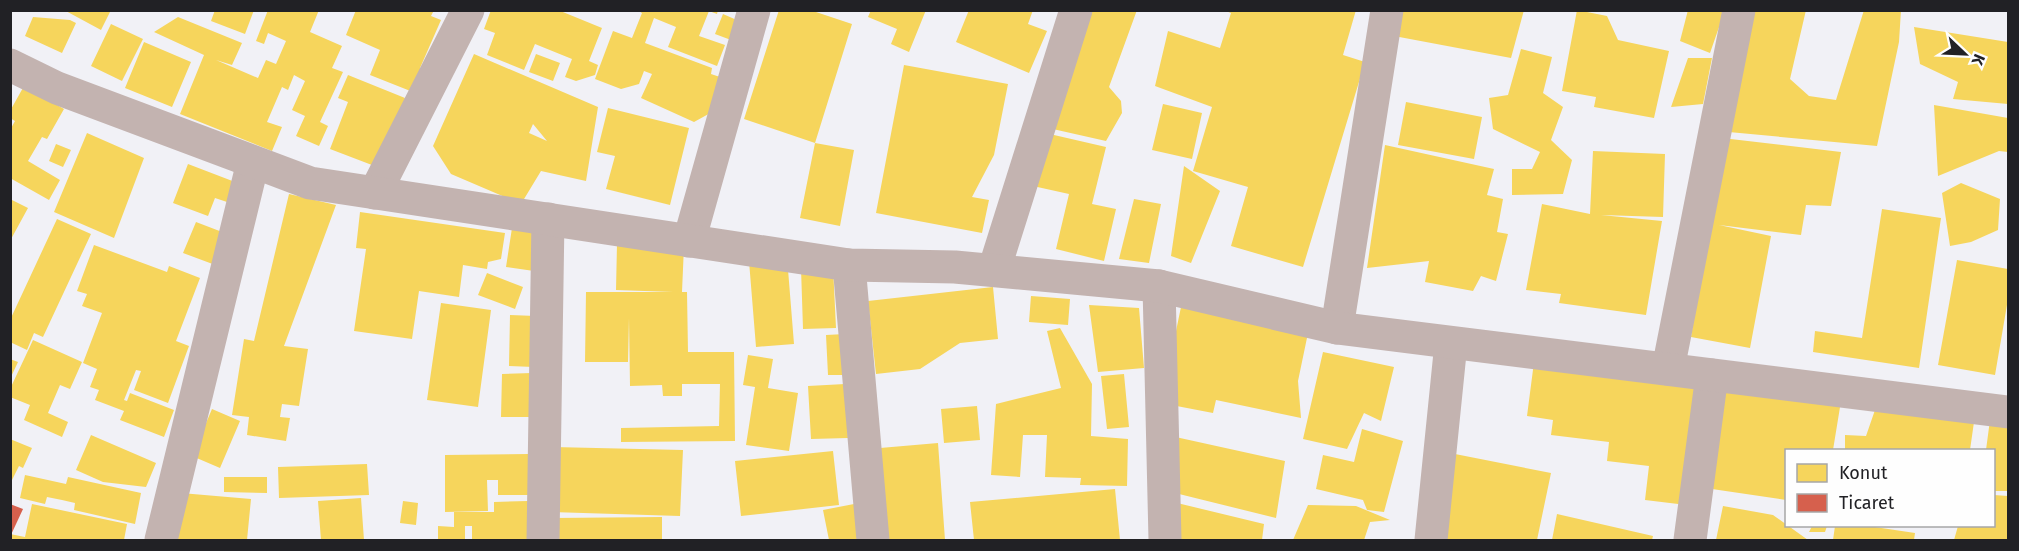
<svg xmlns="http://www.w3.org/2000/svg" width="2019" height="551" font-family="'Fira Sans',sans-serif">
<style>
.homes{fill:#f6d55c;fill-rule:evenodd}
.shops{fill:#d6604d}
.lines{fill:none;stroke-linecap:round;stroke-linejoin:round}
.minor{stroke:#c3b3b0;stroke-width:33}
.tertiary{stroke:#c3b3b0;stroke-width:33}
</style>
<rect width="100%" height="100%" fill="#f1f1f6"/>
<!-- homes -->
<path class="homes" d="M64,10H111L101,30Z
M215,10H254L245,34L211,21Z
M268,10H319L310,32L342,46L332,68L343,72L320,122L328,126L319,146L296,136L305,116L292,110L305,81L294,75L288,90L282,87L267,122L282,127L272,151L180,114L204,55L154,32L178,17L242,43L232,65L216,60L258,78L266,60L276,64L286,41L268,33L264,44L256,41Z
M356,10H434L431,16L441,20L420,68L433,71L423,96L370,75L380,50L346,35Z
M491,10H558L602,28L589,61L598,65L595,75L576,81L565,77L572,59L535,44L524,70L487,55L495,33L484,29Z
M637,10H718L717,14L709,11L699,36L725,45L717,66L668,47L676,27L654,18L645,43L712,68L711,74L726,79L714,111L694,122L641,98L652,74L644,71L639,84L621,89L595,79L613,31L632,38L642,13Z
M779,10H810L852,24L815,143L744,119Z
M871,10H926L909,52L891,44L897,29L868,17Z
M969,10H1033L1028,24L1047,31L1029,73L956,42Z
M1069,10H1137L1109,87L1121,101L1122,113L1106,141L1035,125Z
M1223,10H1356L1343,55L1365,62L1303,267L1231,246L1248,187L1193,171L1212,107L1155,86L1168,31L1220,48L1231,13Z
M1398,10H1524L1511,58L1394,36Z
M1577,10L1607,16L1618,40L1669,51L1654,118L1594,107L1596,97L1562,91Z
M1688,10H1725L1710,53L1680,41Z
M1748,10H1806L1790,79L1809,96L1836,100L1864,10H1901L1899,42L1877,146L1718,131Z
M723,14L739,21L731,40L715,34Z
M33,17L70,20L76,23L62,53L25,36Z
M111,24L143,39L122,81L91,66Z
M1914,27L2008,42V104L1953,99L1958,82L1920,64Z
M144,42L191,62L172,107L125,88Z
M1521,49L1552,57L1543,93L1563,107L1551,140L1572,160L1563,194L1512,195V169H1532L1540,152L1493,129L1489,98L1508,95Z
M474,54L598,107L586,181L541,171L521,204L451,174L433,146ZM533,124L547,141L529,133Z
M536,54L560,63L553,81L529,72Z
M1688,58H1712L1703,104L1671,107Z
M904,65L1008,84L994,155L972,197L989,200L982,233L876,213Z
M348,75L405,98L385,170L330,149L348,102L338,98Z
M24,86L64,109L47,139L42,137L28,161L60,180L49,200L10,178V130L15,121L10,118V111Z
M1406,102L1482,117L1474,159L1398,145Z
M1163,104L1202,113L1192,159L1152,150Z
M1934,105L2008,118V152L1999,151L1938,176Z
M608,108L689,128L670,205L606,189L615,156L597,152Z
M1028,129L1106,147L1092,204L1116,209L1104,261L1056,249L1069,194L1015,182Z
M87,133L144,158L114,238L54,212Z
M1722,138L1841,152L1831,206L1806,205L1801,235L1719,225L1771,236L1750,348L1691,337Z
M815,143L854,150L840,226L800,218Z
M56,144L71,150L63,167L49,161Z
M1385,145L1494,169L1487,195L1503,199L1497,232L1508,234L1496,281L1481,276L1473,291L1425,282L1429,261L1367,268Z
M1593,151L1665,154L1663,217L1601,215L1662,221L1646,315L1559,303L1561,294L1526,290L1542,204L1590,214Z
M188,164L235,182L227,202L215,198L208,216L173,203Z
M1184,166L1220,191L1191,263L1171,256Z
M1961,183L2000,199L1998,230L1971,242L1950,246L1942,193Z
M289,194L336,205L284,346L308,349L299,406L282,404L280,417L290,418L286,441L247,435L249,417L232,415L244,339L254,341Z
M10,199L28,208L10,241Z
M1134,199L1161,204L1149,263L1119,259Z
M1882,209L1941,218L1919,368L1813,352L1815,331L1862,338Z
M360,212L505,233L501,259L488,262L487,269L463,265L459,297L419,291L412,339L354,331L366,249L356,248Z
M57,219L91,234L43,337L34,333L27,350L10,342V320Z
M196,222L230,235L218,266L183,253Z
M512,228L541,232L534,271L506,267Z
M617,244L684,246L682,292H687L688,352H734L735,441L621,442V428L719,426L720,384H682V396H663L662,385L630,386L629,318L628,362H585L586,292H673L616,290Z
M94,245L167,272L169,266L200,278L176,341L189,346L168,403L134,390L141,371L136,370L124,400L127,401L130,393L174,410L164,437L120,420L124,411L95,400L99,390L90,387L97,369L83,363L102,313L82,306L87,294L77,291Z
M787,257L794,344L756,347L749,261Z
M1957,260L2008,269V299L1995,375L1938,365Z
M833,267L836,328L803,329L801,268Z
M487,273L523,287L515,309L478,295Z
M993,287L998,339L960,343L920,369L876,374L868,301Z
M1031,296L1070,299L1068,325L1029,322Z
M441,303L491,310L478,407L427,400Z
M1089,305L1139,308L1144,368L1098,372Z
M1181,307L1308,333L1298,381L1301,418L1216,400L1213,413L1161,403Z
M510,315L536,316L534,367L509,366Z
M1060,328L1092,384L1091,436L1128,439L1127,486L1080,485L1081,478L1045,477L1047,435H1023L1020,477L991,475L996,404L1061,388L1047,331Z
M845,334L847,375H828L826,335Z
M33,340L82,362L70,389L60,385L48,413L68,422L62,437L24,420L30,405L10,397V389Z
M1323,352L1394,367L1381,421L1364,413L1347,449L1303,439Z
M748,355L773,359L768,388L798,393L789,451L746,445L755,387L743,385Z
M10,359L18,362L10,379Z
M1534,362L1719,381L1703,507L1645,500L1649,466L1607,461L1609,442L1551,435L1553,420L1527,416Z
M532,373L531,417H501L502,374Z
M1124,374L1129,427L1107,429L1101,376Z
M845,384L848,438L811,439L808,386Z
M1723,385L1841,401L1833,450H1786V500L1712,489Z
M977,406L980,440L944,443L941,409Z
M212,409L240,421L220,468L192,456Z
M1875,410L1974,422L1970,450H1845V435L1866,436Z
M1990,420L2008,423V491H1994V450H1986Z
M1362,429L1403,441L1384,512L1367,510L1363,500L1316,489L1323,455L1354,462Z
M91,435L156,463L146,487L103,482L76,470Z
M1171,436L1285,461L1276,518L1175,493Z
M10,439L32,448L23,468L19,466L10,484Z
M938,443L945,540H882L857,450Z
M553,447L683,450L680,516L551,512Z
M833,451L839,505L741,516L735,461Z
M529,454L528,495H498V480H487L488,511L445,512V455Z
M1455,454L1551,473L1537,540H1443Z
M367,464L369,495L279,498L278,467Z
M25,475L66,484L68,477L141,493L135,524L74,510L75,503L62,500L47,497L45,504L20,498Z
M224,477H267V493L224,492Z
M1115,489L1120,540H974L970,502Z
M181,493L251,499L247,540H177Z
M1994,495L2008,496V540H1954L1958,526H1994Z
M361,498L364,540H321L318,501Z
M403,501L418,503L416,525L400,523Z
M528,501V540H472V526H465V540H438V526L454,527V512H494V502Z
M1173,502L1264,524L1262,540H1175Z
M32,504L127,524L124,540H10V534L25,537Z
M854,504L861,540H829L823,510Z
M1308,505L1356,506L1390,520L1370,522L1364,540H1293Z
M1723,506L1773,515L1808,540H1716Z
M1557,514L1653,536L1652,540H1552Z
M662,517V540H553V518Z
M1812,526H1827L1825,532H1809Z
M1835,526H1868L1915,533L1914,540H1833Z"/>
<!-- shops -->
<path class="shops" d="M10,504L23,509L10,537Z"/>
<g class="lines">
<!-- minor -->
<path class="minor" d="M375,193L468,10
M689,241L754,10
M849,265L873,540
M994,270L1076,10
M1159,286L1165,540
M1337,328L1387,10
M1668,369L1739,10
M161,540L253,162
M543,540L548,219
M1431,540L1451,343
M1690,540L1712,375"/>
<!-- tertiary -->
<path class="tertiary" d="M10,65L57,88L310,183L849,265L955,267L1159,286L1337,328L2008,412"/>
</g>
<!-- border -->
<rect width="2019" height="551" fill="none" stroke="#212125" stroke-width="24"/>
<!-- legend -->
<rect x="1785" y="449" width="210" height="78" fill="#fefefe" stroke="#a6a6a7" stroke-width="1.5"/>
<rect x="1797" y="464" width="30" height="18" fill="#f6d55c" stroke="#a6a6a7" stroke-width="1.5"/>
<text x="1839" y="479" font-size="18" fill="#212125">Konut</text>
<rect x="1797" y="494" width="30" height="18" fill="#d6604d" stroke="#a6a6a7" stroke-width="1.5"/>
<text x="1839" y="509" font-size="18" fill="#212125">Ticaret</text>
<!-- north arrow -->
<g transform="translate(1965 54) rotate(113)" stroke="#fefefe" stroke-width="4.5" paint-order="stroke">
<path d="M0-4.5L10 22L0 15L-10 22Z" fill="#212125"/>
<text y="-9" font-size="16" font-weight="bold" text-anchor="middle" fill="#212125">K</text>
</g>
</svg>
